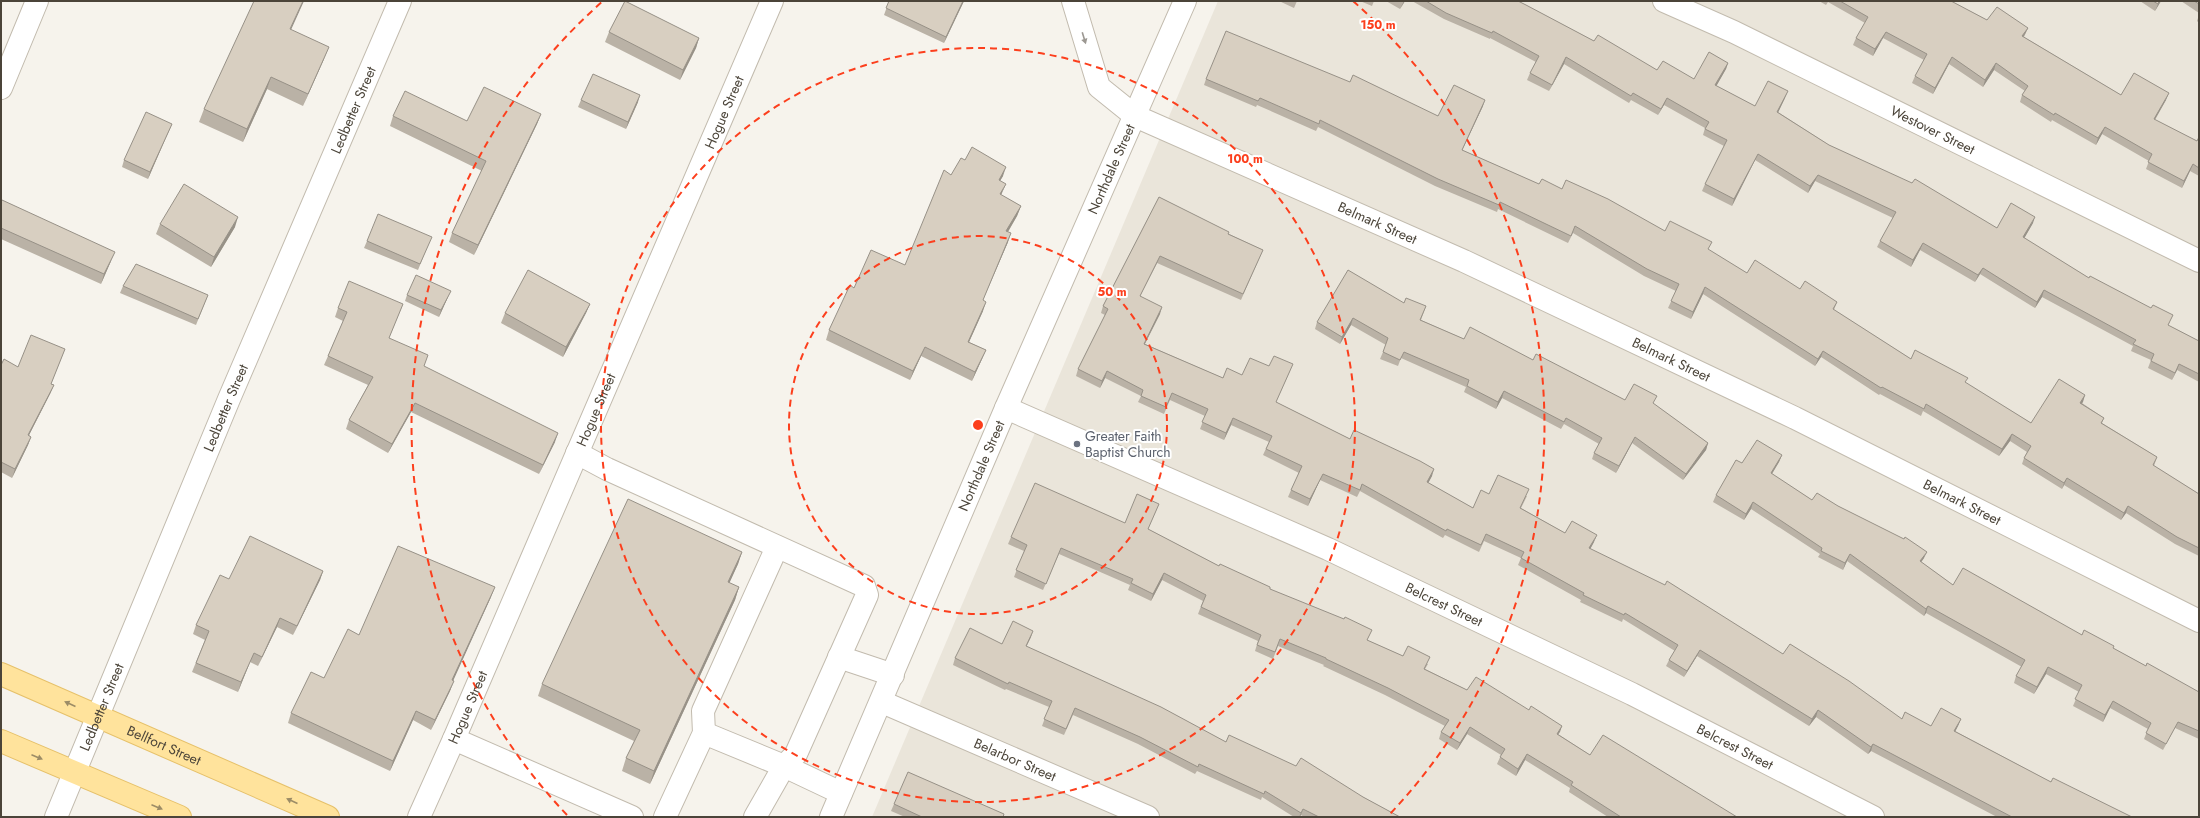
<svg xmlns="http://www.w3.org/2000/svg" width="2200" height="818" font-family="Jost,sans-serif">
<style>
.residential{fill:#eae5da}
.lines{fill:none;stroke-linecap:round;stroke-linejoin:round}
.minor-casing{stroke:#c2bbae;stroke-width:24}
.major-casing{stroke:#e6c16a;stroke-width:24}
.minor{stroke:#fff;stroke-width:22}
.major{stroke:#ffe39c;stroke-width:22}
.wall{fill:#bab2a6}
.shaded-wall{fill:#979187}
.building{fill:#d8cfc1;stroke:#979187}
.oneway{fill:#9c9892}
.oneway2{fill:#9c8c66}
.ring{fill:none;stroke:#fc3f1d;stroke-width:2;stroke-dasharray:7 5}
.worship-dot{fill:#6b7280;stroke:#fff;stroke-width:1.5}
.labels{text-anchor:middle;stroke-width:4;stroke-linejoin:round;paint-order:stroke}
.street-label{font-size:14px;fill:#4b4439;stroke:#fff}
.worship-label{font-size:14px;fill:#5b616d;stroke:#fff;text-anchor:start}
.centre{fill:#fc3f1d;stroke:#fff;stroke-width:2}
.ring-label{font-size:12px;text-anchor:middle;font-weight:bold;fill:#fc3f1d;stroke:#fff;stroke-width:4;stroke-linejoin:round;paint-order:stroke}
</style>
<rect width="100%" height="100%" fill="#f6f3ec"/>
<!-- residential -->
<path class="residential" d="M1218,1H2199V817H872Z"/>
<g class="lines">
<!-- minor casing -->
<g class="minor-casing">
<g id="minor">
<path id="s1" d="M1073,1L1099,87L1135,116L1464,261L1795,418L2199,621"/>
<path id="s2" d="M1664,1L1734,32L2199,261"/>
<path d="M1,88L37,1"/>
<path id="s3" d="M1006,408L1328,549L1632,694L1873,817"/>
<path d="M577,453L607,469L864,586L867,595L796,754L784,766L755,817"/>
<path d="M839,657L893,675"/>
<path id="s4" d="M882,702L1148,817"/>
<path d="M704,733L784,766L841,793"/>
<path d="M454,739L632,817"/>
<path id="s5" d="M56,817L229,399L400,1"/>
<path id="s6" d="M419,817L454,739L772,1"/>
<path d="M665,817L704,733L703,711L777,547"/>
<path id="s7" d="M831,817L1006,408L1185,1"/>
</g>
</g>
<!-- major casing -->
<g class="major-casing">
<g id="major">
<path id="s8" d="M1,674L328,817"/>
<path d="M1,741L180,817"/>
</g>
</g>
<!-- minor -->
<use href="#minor" class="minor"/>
<!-- major -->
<use href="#major" class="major"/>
</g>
<!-- wall -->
<path class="wall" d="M889,1H964L944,43L884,15Z
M1279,1H1297L1294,8Z
M1360,1H1374L1372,6Z
M1386,1H1405L1400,9Z
M1412,1H1518L1594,41L1657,70L1694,79L1728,63L1726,69L1716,86L1755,106L1785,98L1778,112L1829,145L1997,228L2033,223L2024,238L2089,278L2170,322L2168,325L2199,341V382L2177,370L2172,380L2148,368L2151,360L2131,351L2133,346L2042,297L2035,308L1980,274L1975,282L1920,250L1911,267L1877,247L1880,241L1893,218L1815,181L1808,193L1755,160L1732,206L1702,191L1705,184L1724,146L1703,135L1705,128L1664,105L1658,115L1631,100L1629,103L1564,64L1549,91L1527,80L1530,73L1536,62L1490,38V39L1444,19Z
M1819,1H1951L1987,20L2028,28L2024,37L2121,95L2166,100L2155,120L2197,141L2199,137V176L2190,171L2182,188L2146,169L2149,161L2102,134L2096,145L2052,120L2051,122L2020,102L2022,95L2025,91L1994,70L1983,87L1949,64L1933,94L1912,83L1915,76L1924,60L1883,38L1873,56L1853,45L1856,38L1865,23L1828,2L1826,5Z
M2140,1H2161L2155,11Z
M2181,1H2199V13Z
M2199,15V23L2197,21Z
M291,30L324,59L303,106L267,89L243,142L199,122L204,109Z
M609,32L699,38L696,48L680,80L605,42Z
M1206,79L1350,82L1438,116L1483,106L1462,150L1539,184L1562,189L1665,231L1709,250L1747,273L1800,289L1837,302L1834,310L1911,359L1966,383L2031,423L2085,395L2082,403L2104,418L2102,423L2157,457L2154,466L2199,494V556L2175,544L2126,513L2121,520L2064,485L2062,489L2022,464L2024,458L2027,452L2010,441L1999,456L1923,411L1921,416L1880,394L1879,395L1821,357L1815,366L1703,294L1691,319L1668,308L1676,291L1644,276L1573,233L1568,243L1498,209L1497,212L1435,186L1318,127L1316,131L1257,105L1256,107L1204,85Z
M581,100L638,102L626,129L578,107Z
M541,114L537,124L474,255L449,242L452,233L482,171L390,126L393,116L467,121Z
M172,124L148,179L122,167L124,160Z
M965,160L1003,176L1000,181L1002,193L1001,195L1021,206L1017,216L1008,232V242L983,300V311L969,342L986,350L982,359L972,381L921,356L910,380L826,340L829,330L854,288L905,265L951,175Z
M1159,197L1229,234L1263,250L1241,300L1157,263L1140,296L1160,314L1145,344L1223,378L1242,375L1269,366L1290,371L1276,402L1350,439L1432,476L1428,483L1473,508L1489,494L1527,496L1521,508L1565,533L1594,542L1590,549L1783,654L1902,719L1931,726L1961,719L1958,726L1955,731L2051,782L2132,817H1997L1871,751L1868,754L1816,717L1809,726L1697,656L1684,677L1666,666L1669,660L1675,651L1623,619L1622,622L1580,602L1581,600L1518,565L1521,558L1484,541L1479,552L1445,535L1443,538L1360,491L1357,497L1320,480L1308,506L1288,497L1291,490L1299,473L1263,455L1269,442L1231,425L1224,440L1200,429L1205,416L1170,400L1164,414L1138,402L1141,396L1105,378L1100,388L1076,376L1078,369L1105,315L1101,313L1103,306Z
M1,203L111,261L101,284L1,239Z
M160,224L235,227L211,267L156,234Z
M367,241L429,243L418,270L364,248Z
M123,286L208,295L196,325L120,293Z
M407,295L448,297L439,317L405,301Z
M1404,303L1426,306L1421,320L1464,339L1533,360L1625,400L1654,404L1708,443L1706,450L1683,480L1632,443L1616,473L1592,459L1594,453L1599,444L1564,424L1561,429L1502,398L1496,409L1464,392L1466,387L1401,358L1398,366L1380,359L1386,345L1351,325L1340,344L1315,329L1317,322Z
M403,304L389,338L424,367L555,442L539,474L411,412L388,453L346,429L349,420L368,385L324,365L328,356L343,321L335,317L338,308Z
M590,304L586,313L563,357L501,323L505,313Z
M65,349L51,384L54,385L50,394L29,435L31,437L28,445L12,478L1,472V365L18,367Z
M1782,455L1779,462L1772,474L1812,500L1838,506L1924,558L1921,562L1953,585L2082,635L2113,648L2146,666L2199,692V739L2175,728L2163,750L2144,739L2148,729L2110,708L2103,722L2073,706L2079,692L2046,674L2034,694L2014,683L2016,676L2022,667L1926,613L1924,616L1847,561L1843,570L1818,557L1820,554L1751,509L1744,520L1713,502L1716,495L1742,463Z
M1159,504L1148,529L1219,566L1270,589L1369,636L1367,640L1403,656L1428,664L1425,669L1467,690L1529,710L1562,726L1558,734L1590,755L1737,817H1608L1569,792L1570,788L1525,760L1516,776L1497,764L1501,755L1467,734L1457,750L1439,739L1441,732L1445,726L1385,695L1323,666L1324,665L1278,646L1273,659L1255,651L1258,641L1198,614L1203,601L1162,580L1151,601L1128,590L1130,585L1059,554L1043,590L1014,577L1024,551L1008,544L1011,537L1125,523Z
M742,552L738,564L729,583L739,587L735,600L650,784L622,771L626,758L634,741L538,696L542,684Z
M323,571L320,580L293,635L277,627L258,666L250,662L238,692L192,672L205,640L193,634L196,625L229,579Z
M491,597L453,680L450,691L431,730L413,720L390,771L288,723L291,713L324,678L359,635Z
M1031,637L1026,647L1226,742L1363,797L1400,817H1304L1301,815L1300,817H1294L1262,797L1261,800L1197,771L1195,774L1138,744L1073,715L1064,735L1042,726L1049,707L1006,689L1005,690L953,665L955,658L1002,644Z
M894,804L1004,814L1003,817H905L891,811Z"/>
<!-- shaded-wall -->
<path class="shaded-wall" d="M303,1H304L286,41L290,29Z
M963,1H964L944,43L946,37Z
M1404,1H1405L1400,9Z
M2159,1H2161L2155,11L2158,4Z
M2028,28L2025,34L2020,42L2022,36Z
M1886,32L1883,38L1873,56L1875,49Z
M699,38L696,48L680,80L683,70Z
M329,47L324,59L303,106L308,94Z
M1566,57L1564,64L1549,91Z
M1952,57L1949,64L1933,94L1935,88Z
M1728,63L1726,69L1713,92L1715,85Z
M1996,63L1994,70L1983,87L1985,80Z
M271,77L267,89L243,142L247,129Z
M1788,91L1785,98L1775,119L1777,112Z
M2169,93L2166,100L2151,126L2154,119Z
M640,95L638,102L626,129L628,122Z
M1667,98L1664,105L1658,115L1661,109Z
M1485,100L1483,106L1459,157L1462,150Z
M541,114L537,124L474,255L478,245Z
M172,124L169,130L148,179L150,172Z
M2105,127L2102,134L2096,145L2098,138Z
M1758,154L1732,206L1734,199Z
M2193,164L2190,171L2182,188L2184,181Z
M1006,167L1003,176L995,189L999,180Z
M1818,175L1815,181L1808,193L1810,186Z
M1006,184L1002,193L996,203L1000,194Z
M1021,206L1017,216L1003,240L1006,231Z
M238,217L235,227L211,267L214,257Z
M2035,217L2033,223L2021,244L2023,237Z
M1011,233L1008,242L979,309L983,300Z
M1923,243L1920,250L1911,267L1913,260Z
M115,252L111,261L101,284L104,274Z
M1160,256L1157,263L1137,302Z
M1983,268L1980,274L1975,282L1978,275Z
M1705,287L1703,294L1691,319L1693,312Z
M2044,290L2042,297L2035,308L2037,302Z
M451,291L448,297L439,317L441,310Z
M986,302L983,311L965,351L968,342Z
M590,304L586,313L563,357L566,347Z
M1162,307L1160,314L1141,351L1144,344Z
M1353,318L1351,325L1340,344L1342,337Z
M925,347L921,356L910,380L913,371Z
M986,350L982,359L972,381L975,372Z
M1823,351L1821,357L1815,366L1818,359Z
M2179,364L2177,370L2172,380L2175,373Z
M1107,371L1105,378L1100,388L1102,381Z
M54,385L50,394L25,443L28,435Z
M1504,391L1502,398L1496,409L1498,402Z
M2085,395L2083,402L2078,409L2080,403Z
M415,403L411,412L388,453L392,444Z
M1233,418L1231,425L1224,440L1226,433Z
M558,433L555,442L539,474L543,465Z
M2012,434L2010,441L1999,456L2002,449Z
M31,437L28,445L12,478L15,469Z
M1635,437L1632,443L1616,473L1619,466Z
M1708,443L1706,450L1683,480L1686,474Z
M1782,455L1779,462L1768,480L1771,473Z
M1434,469L1432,476L1425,489L1427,482Z
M1323,474L1320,480L1308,506L1310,499Z
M2067,478L2064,485L2062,489L2064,483Z
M1753,502L1751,509L1744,520L1746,514Z
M2128,506L2126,513L2121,520L2124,513Z
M1597,535L1594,542L1587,555L1589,548Z
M742,552L738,564L724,595L728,582Z
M1927,552L1924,558L1917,568L1920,561Z
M1850,554L1847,561L1843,570L1845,563Z
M323,571L320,580L293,635L297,626Z
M1164,573L1162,580L1151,601L1153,594Z
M495,587L491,597L449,690L452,680Z
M739,587L735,600L650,784L654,771Z
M1928,606L1926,613L1924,616L1926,609Z
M280,618L277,627L258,666L262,657Z
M1033,631L1031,637L1023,653L1026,646Z
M1700,650L1697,656L1684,677L1687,671Z
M254,653L250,662L238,692L241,682Z
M2048,667L2046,674L2034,694L2037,687Z
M454,681L450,691L431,730L435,720Z
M2113,701L2110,708L2103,722L2105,715Z
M1818,710L1816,717L1809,726L1812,719Z
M416,711L413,720L390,771L393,761Z
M1961,719L1958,726L1952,738L1954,731Z
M1562,726L1560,732L1554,740L1557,734Z
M1470,727L1467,734L1457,750L1460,743Z
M1873,744L1871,751L1868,754L1871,747Z
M1527,754L1525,760L1516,776L1518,769Z
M1303,809L1301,815L1299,817Z"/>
<!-- building -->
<path class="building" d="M254,1H303L290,29L329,47L308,94L271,77L247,129L204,109Z
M625,1L699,38L683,70L609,32Z
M889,1H963L946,37L886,8Z
M1426,1H1518L1526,5L1594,41L1598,35L1657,70L1663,61L1694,79L1709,52L1728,63L1715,85L1755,106L1768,81L1788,91L1777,112L1829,145L1912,183L1915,179L1997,228L2011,203L2035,217L2023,237L2089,278L2090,276L2151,308L2153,305L2173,315L2168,325L2199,341V374L2179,364L2175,373L2151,361L2154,354L2133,344L2136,340L2044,290L2037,302L1983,268L1978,275L1923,243L1913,260L1880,241L1896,212L1818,175L1810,186L1758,154L1734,199L1705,184L1727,140L1705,129L1709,122L1667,98L1661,109L1633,93L1631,96L1566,57L1552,85L1530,73L1539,56L1493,31L1492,33L1446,13Z
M1840,1H1951L1987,20L1997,7L2028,28L2022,36L2121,95L2134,73L2169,93L2154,119L2197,141L2199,137V168L2193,164L2184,181L2148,162L2152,154L2105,127L2098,138L2055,113L2054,115L2022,95L2028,86L1996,63L1985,80L1952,57L1935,88L1915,76L1927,54L1886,32L1875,49L1856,38L1868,17Z
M2153,1H2159L2158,4Z
M2194,1H2199V4Z
M1226,31L1350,82L1353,75L1438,116L1454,85L1485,100L1462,150L1539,184L1542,179L1562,189L1566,180L1608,199L1665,231L1670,221L1712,242L1708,249L1747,273L1755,260L1800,289L1805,281L1837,302L1833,309L1911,359L1915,350L1968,378L1965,382L2031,423L2059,379L2085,395L2080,403L2104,418L2101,423L2157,457L2153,465L2199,494V548L2177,537L2128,506L2124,513L2067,478L2064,483L2024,458L2031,446L2012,434L2002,449L1926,404L1924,409L1882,387L1881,388L1823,351L1818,359L1705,287L1693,312L1671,301L1679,284L1647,269L1575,226L1571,236L1500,202L1499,205L1438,179L1320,120L1319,124L1260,98L1258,101L1206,79Z
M593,74L640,95L628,122L581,100Z
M484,87L541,114L478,245L452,233L486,161L393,116L405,91L467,121Z
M146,112L172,124L150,172L124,160Z
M972,147L1006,167L999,180L1006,184L1000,194L1021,206L1006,231L1011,233L983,300L986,302L968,342L986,350L975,372L925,347L913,371L829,330L850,285L854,288L871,250L905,265L944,170L951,175L961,158L965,160Z
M184,184L238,217L214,257L160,224Z
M1159,197L1229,232L1228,234L1263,250L1243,294L1160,256L1140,296L1162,307L1144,344L1223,378L1227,368L1242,375L1250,358L1269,366L1274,356L1293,364L1276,402L1350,439L1354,430L1420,461L1434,469L1427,482L1473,508L1481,490L1489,494L1498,475L1529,489L1520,508L1565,533L1572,521L1597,535L1589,548L1665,585L1667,581L1783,654L1790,644L1849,681L1902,719L1905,712L1931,726L1941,708L1961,719L1954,731L2051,782L2053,778L2132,817H2012L1873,744L1871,747L1818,710L1812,719L1700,650L1687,671L1669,660L1678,645L1625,613L1624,615L1583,595L1584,593L1521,558L1524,552L1486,534L1481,545L1447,529L1446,531L1362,484L1360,490L1323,474L1310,499L1291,490L1302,466L1266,449L1272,436L1233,418L1226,433L1202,422L1208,409L1172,393L1166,407L1141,396L1143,390L1107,371L1102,381L1078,369L1108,309L1103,306Z
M2,200L115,252L104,274L1,228V203Z
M378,214L432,237L420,264L367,241Z
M136,264L208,295L198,319L123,286Z
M528,270L590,304L566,347L505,313Z
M1348,270L1404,303L1406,298L1426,306L1420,320L1464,339L1470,327L1533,360L1536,354L1625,400L1634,384L1657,396L1653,403L1708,443L1686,474L1635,437L1619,466L1594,453L1602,438L1566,418L1564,422L1504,391L1498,402L1467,386L1469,380L1404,352L1400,360L1383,352L1388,338L1353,318L1342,337L1317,322Z
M416,275L451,291L441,310L407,295Z
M349,281L403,304L389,338L428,355L424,366L558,433L543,465L415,403L392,444L349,420L373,377L328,356L347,312L338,308Z
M31,335L65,349L51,384L54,385L28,435L31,437L15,469L1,462V365L4,359L18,367Z
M1757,440L1782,455L1771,473L1812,500L1817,493L1838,506L1904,539L1905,537L1927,552L1920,561L1953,585L1963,568L2082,635L2084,630L2114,646L2113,648L2146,666L2147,663L2199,692V731L2178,722L2166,744L2146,733L2151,723L2113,701L2105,715L2075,699L2082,685L2048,667L2037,687L2016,676L2025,660L1928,606L1926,609L1850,554L1845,563L1821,551L1822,548L1753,502L1746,514L1716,495L1736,460L1742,463Z
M1035,483L1125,523L1137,494L1159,504L1148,529L1219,566L1220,564L1270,587V589L1344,619L1345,617L1372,630L1367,640L1403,656L1408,646L1430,657L1424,669L1467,690L1476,677L1529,710L1531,706L1562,726L1557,734L1590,755L1603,735L1737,817H1621L1571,785L1573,782L1527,754L1518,769L1500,757L1505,749L1470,727L1460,743L1441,732L1449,720L1388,688L1326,659V658L1280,639L1275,652L1257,645L1261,635L1201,607L1206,595L1164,573L1153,594L1131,583L1133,579L1061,548L1046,584L1016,570L1027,545L1011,537Z
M628,499L742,552L728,582L739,587L654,771L626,758L640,730L542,684Z
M250,536L323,571L297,626L280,618L262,657L254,653L241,682L196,663L209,631L196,625L220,575L229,579Z
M398,546L495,587L452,680L454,681L435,720L416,711L393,761L291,713L311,672L324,678L348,629L359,635Z
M1013,621L1033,631L1026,646L1161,707L1226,742L1229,735L1296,766L1301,758L1363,797L1400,817H1319L1303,809L1301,813L1265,791L1264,794L1199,764L1198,767L1140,737L1075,708L1066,729L1044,719L1052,701L1009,682L1008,684L955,658L970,628L1002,644Z
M908,772L1004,814L1003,817H922L894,804Z"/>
<!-- one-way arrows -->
<defs><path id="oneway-solid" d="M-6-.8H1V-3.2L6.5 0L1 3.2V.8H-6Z"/></defs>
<use class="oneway" href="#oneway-solid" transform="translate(1084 38) rotate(73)"/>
<g class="oneway2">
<use href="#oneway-solid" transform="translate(70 704) rotate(-156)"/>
<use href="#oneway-solid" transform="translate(37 757) rotate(23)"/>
<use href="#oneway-solid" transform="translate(292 801) rotate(-156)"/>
<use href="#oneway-solid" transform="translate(157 807) rotate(23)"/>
</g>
<!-- distance rings -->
<g class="ring">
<circle cx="978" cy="425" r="189"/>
<circle cx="978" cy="425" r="377"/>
<path d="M567 815A566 566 0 0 1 603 1M1353 1A566 566 0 0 1 1389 815"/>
</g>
<!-- markers -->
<circle class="worship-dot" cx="1077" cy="444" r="4"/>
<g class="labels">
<!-- street labels -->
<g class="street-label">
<text dy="5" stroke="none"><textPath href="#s5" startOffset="767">Ledbetter Street</textPath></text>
<text dy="5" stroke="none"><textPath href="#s6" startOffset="768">Hogue Street</textPath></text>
<text dy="5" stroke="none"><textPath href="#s2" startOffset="298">Westover Street</textPath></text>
<text dy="5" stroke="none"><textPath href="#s7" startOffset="706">Northdale Street</textPath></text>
<text dy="5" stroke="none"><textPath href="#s1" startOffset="401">Belmark Street</textPath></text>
<text dy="5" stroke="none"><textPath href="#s1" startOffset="725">Belmark Street</textPath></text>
<text dy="5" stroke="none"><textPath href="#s5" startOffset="443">Ledbetter Street</textPath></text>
<text dy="5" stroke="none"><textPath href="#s6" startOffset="444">Hogue Street</textPath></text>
<text dy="5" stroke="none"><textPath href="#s7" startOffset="382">Northdale Street</textPath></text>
<text dy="5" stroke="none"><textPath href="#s1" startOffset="1049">Belmark Street</textPath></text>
<text dy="5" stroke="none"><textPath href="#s3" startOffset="480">Belcrest Street</textPath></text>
<text dy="5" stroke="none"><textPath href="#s6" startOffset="120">Hogue Street</textPath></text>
<text dy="5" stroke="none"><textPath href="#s5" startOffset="119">Ledbetter Street</textPath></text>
<text dy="5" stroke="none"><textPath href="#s8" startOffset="178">Bellfort Street</textPath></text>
<text dy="5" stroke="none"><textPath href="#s3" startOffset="804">Belcrest Street</textPath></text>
<text dy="5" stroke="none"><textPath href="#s4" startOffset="145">Belarbor Street</textPath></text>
</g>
<!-- worship labels -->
<g class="worship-label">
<text x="1085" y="441">Greater Faith<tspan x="1085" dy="16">Baptist Church</tspan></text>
</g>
</g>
<circle cx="978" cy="425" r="6" class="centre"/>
<g class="ring-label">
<text x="1378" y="29">150 m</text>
<text x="1245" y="163">100 m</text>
<text x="1112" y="296">50 m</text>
</g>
<!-- border -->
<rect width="2200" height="818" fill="none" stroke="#4b4439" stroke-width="4"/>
</svg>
